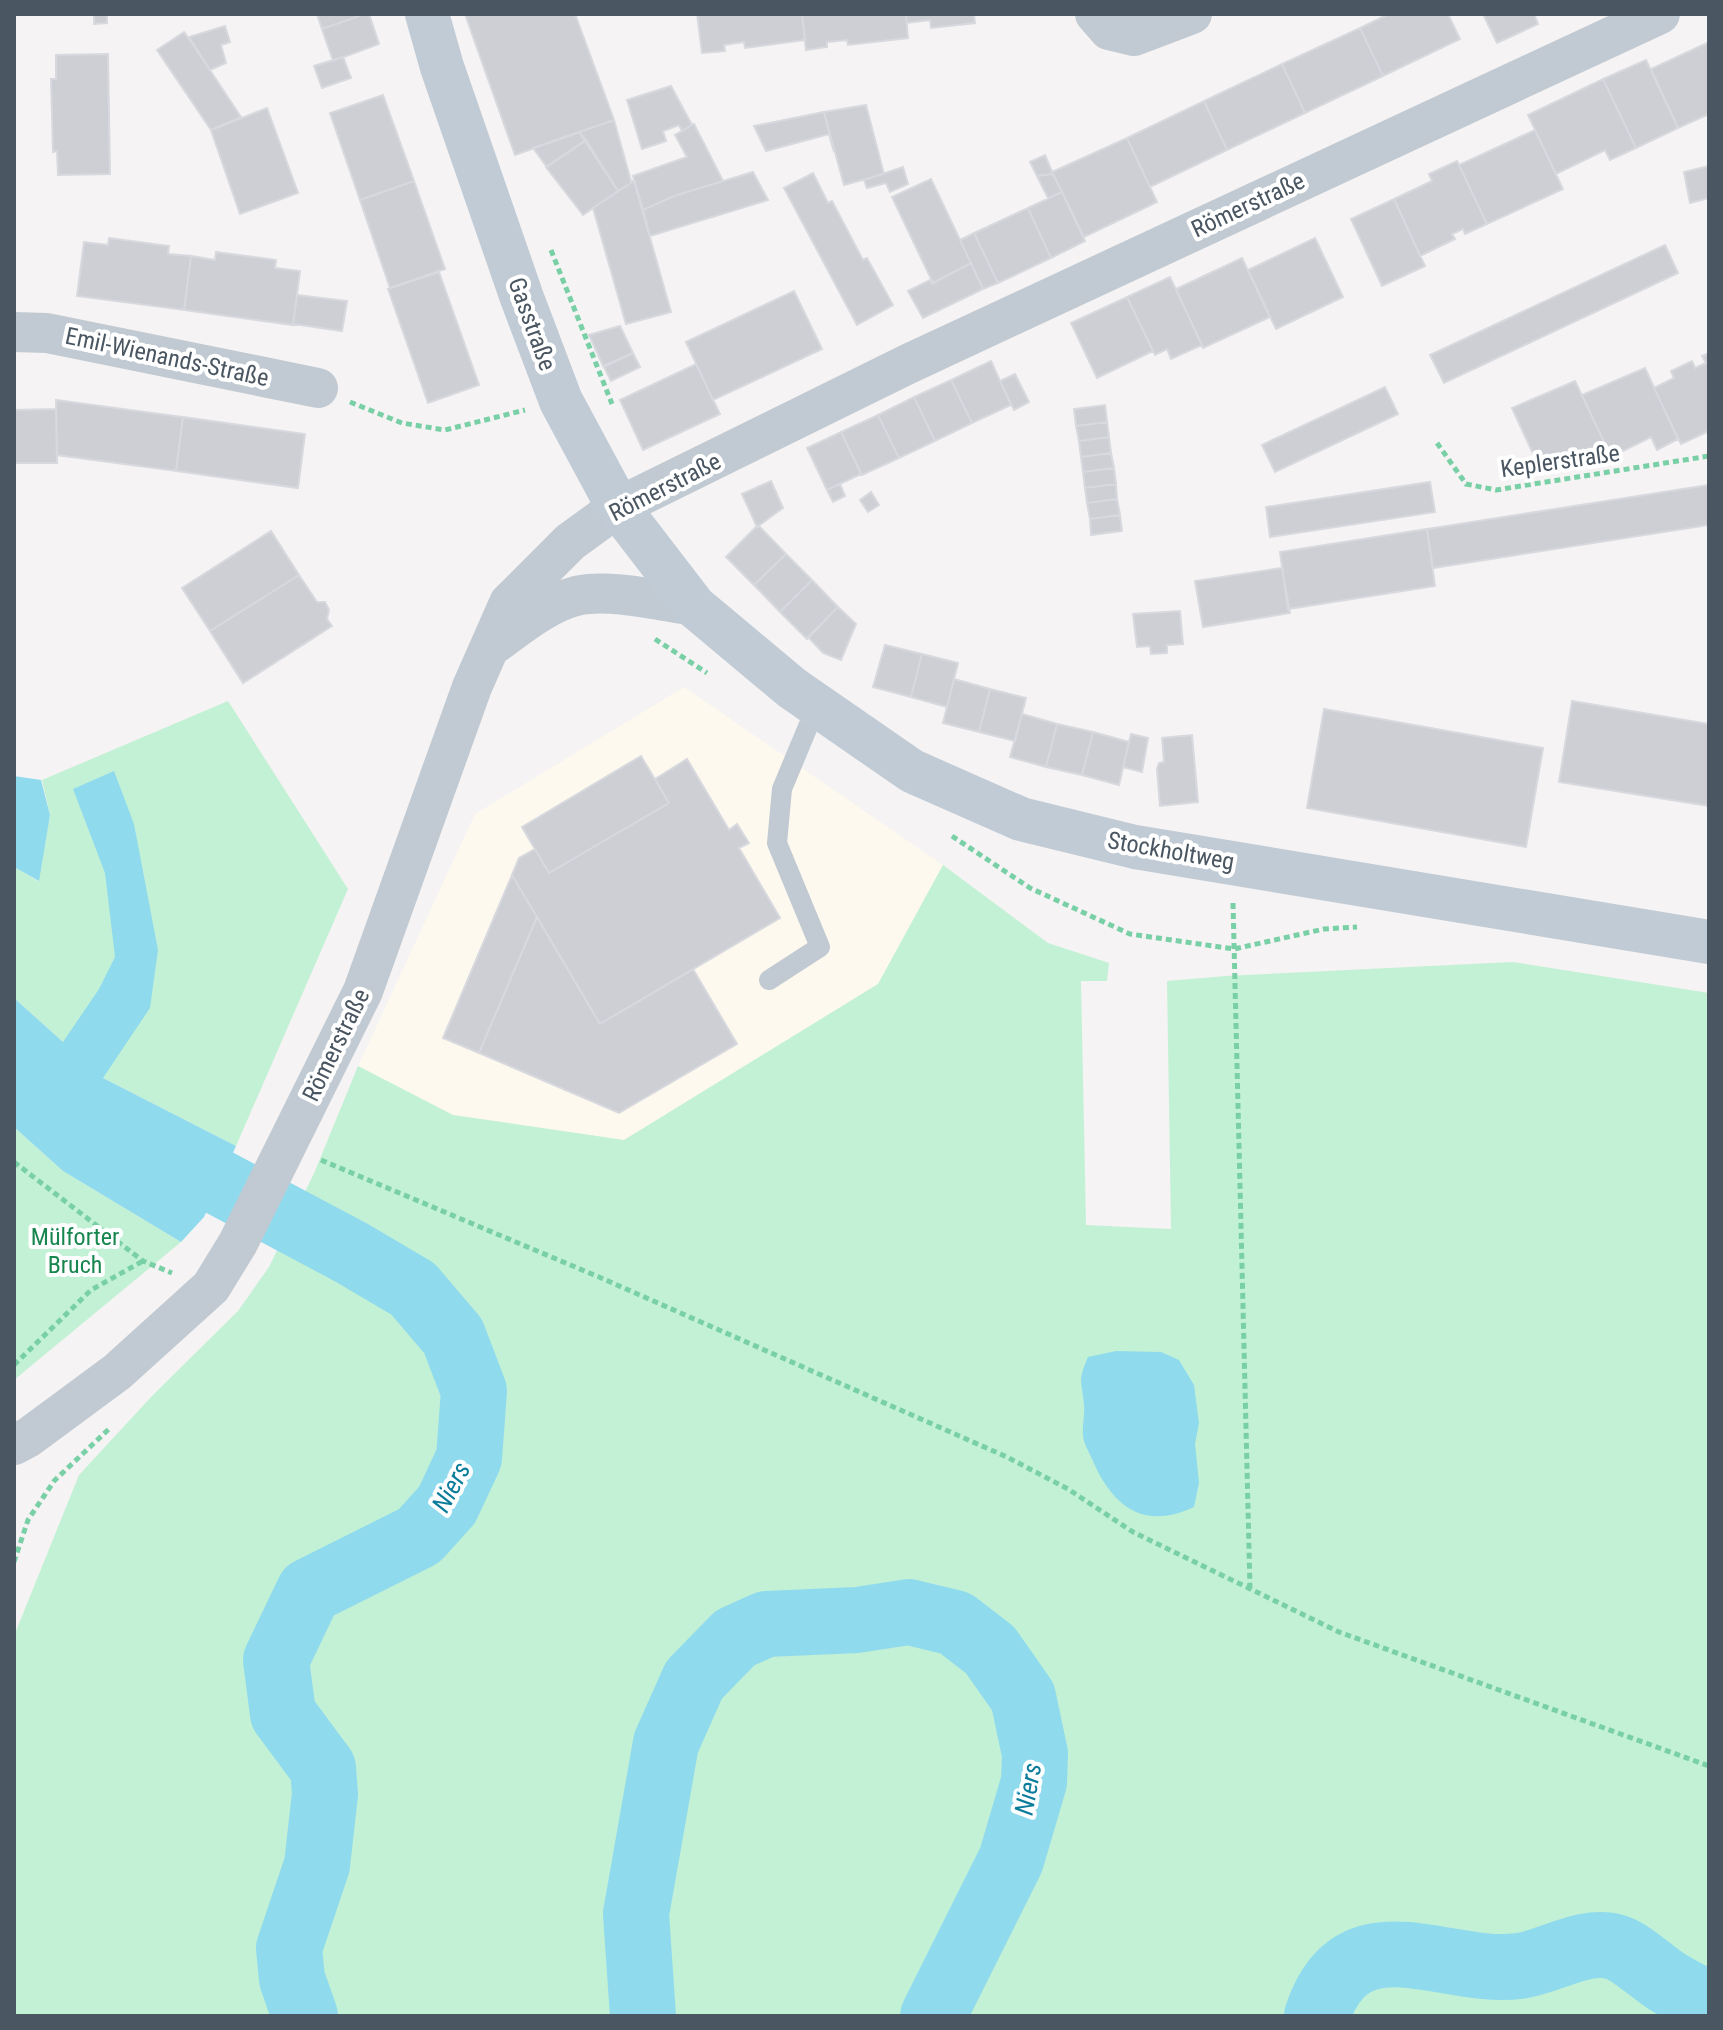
<svg xmlns="http://www.w3.org/2000/svg" width="1723" height="2030" font-family="'Roboto Condensed',sans-serif">
<style>
.commercial{fill:#fdf9ef}
.green{fill:#c3f1d5}
.water{fill:#90daee}
.lines{fill:none;stroke-linecap:round;stroke-linejoin:round}
.river{stroke:#90daee;stroke-width:66}
.building{fill:#cdcfd5;stroke:#d7d9de;stroke-width:2}
.path{stroke:#7ad0a6;stroke-width:5;stroke-dasharray:6 4;stroke-linecap:butt}
.lane{stroke:#c1cad2;stroke-width:20}
.street{stroke:#c1cad2;stroke-width:40}
.secondary{stroke:#c1cbd6;stroke-width:44}
.labels{text-anchor:middle;stroke-width:8;stroke-linejoin:round;paint-order:stroke}
.street-label{font-size:24px;fill:#4a5661;stroke:#fff}
.park-label{font-size:24px;fill:#17864f;stroke:#fff}
.water-label{font-size:26px;font-style:italic;fill:#0c7c9b;stroke:#fff}
</style>
<rect width="100%" height="100%" fill="#f5f3f3"/>
<!-- commercial -->
<path class="commercial" d="M684,687L943,865L878,984L624,1140L453,1115L358,1066L475,814Z"/>
<!-- green -->
<path class="green" d="M228,701L348,889L236,1146L103,1078L14,998V867L38,881L50,815L42,780Z
M943,865L1048,943L1109,963L1107,981H1081L1086,1225L1171,1229L1167,981L1226,976L1513,962L1709,993V2016H14V1636L79,1475L152,1396L238,1311L269,1267L315,1171L358,1066L453,1115L624,1140L878,984Z
M14,1127L63,1171L181,1242L14,1380Z"/>
<!-- water -->
<path class="water" d="M114,771L134,824L158,950L150,1008L103,1078L236,1146L204,1217L181,1242L63,1171L14,1127V998L63,1042L99,989L115,957L105,873L73,789Z
M14,776L41,780L50,815L39,881L14,867Z
M1116,1351L1161,1352L1179,1360L1194,1385L1199,1423L1195,1444L1199,1483L1194,1507C1143,1531 1112,1506 1092,1459C1089,1452 1084,1444 1083,1436C1082,1426 1085,1415 1084,1405C1082,1381 1077,1382 1088,1357Z"/>
<g class="lines">
<!-- river -->
<path class="river" d="M14,1058L64,1100L352,1253L413,1289L453,1336L474,1391L469,1458L447,1505L419,1536L309,1591L276,1660L283,1714L323,1768L325,1794L317,1865L289,1948L292,1979L305,2016
M643,2016L636,1914L666,1743L694,1680L735,1638L766,1624L857,1620L909,1612L955,1623L990,1650L1023,1697L1035,1754L1034,1782L1011,1860L933,2016
M1317,2016C1352,1909 1444,1976 1519,1966C1550,1962 1584,1938 1615,1947C1630,1951 1652,1972 1666,1981C1680,1990 1695,1997 1709,2005"/>
</g>
<!-- building -->
<path class="building" d="M94,14H107V23L94,24Z
M317,14H365L322,29Z
M365,14H369L379,44L333,61L322,29Z
M465,14H575L614,120L515,155Z
M697,14H802L805,40L745,48L744,42L724,45L725,51L702,53Z
M802,14H906L908,38L848,45L847,40L827,42V47L806,50Z
M906,14H981L974,15L975,23L931,28L930,20L907,23Z
M1389,14H1448L1460,39L1383,76L1360,28Z
M1483,14H1534L1538,24L1497,43Z
M225,26L230,42L221,45L226,63L210,70L189,37Z
M1360,28L1383,76L1305,113L1282,64Z
M184,32L194,46L241,117L211,130L157,50Z
M1709,42V114L1678,128L1651,69Z
M108,54L110,174L58,175L57,151L53,152L51,79H56V55Z
M343,57L351,78L322,88L314,66Z
M1646,60L1678,128L1636,148L1603,79Z
M1282,64L1305,113L1227,150L1204,101Z
M1603,79L1636,148L1610,160L1605,150L1556,174L1528,115Z
M671,86L692,125L682,131L679,125L663,131L666,141L642,149L627,100Z
M383,95L414,181L360,200L330,113Z
M1204,101L1227,150L1150,187L1127,138Z
M866,105L884,174L844,185L824,112Z
M267,108L298,193L240,214L211,130Z
M824,112L834,152L829,134L766,151L754,126Z
M614,120L631,181H634L618,191L579,132Z
M694,124L723,181L674,196L643,210L633,176L687,157L675,135Z
M1535,130L1563,189L1487,224L1459,165Z
M579,132L586,140L547,167L533,148Z
M1127,138L1157,202L1084,237L1052,172Z
M586,140L618,191L583,215L546,167Z
M1045,155L1053,174L1037,176L1030,162Z
M1457,161L1487,224L1465,234L1463,229L1452,234L1455,239L1420,256L1394,199L1432,181L1429,174Z
M1709,166V198L1690,203L1684,172Z
M903,167L908,184L890,192L886,183L867,188L864,180Z
M753,172L768,200L650,236L643,210L674,196Z
M813,173L828,203L832,201L863,260L867,258L893,305L857,325L784,188Z
M1053,174L1062,192L1048,198L1037,176Z
M931,179L971,263L933,283L892,197Z
M414,181L445,269L390,288L360,200Z
M634,181L671,312L626,324L593,208Z
M1062,192L1085,241L1051,258L1028,208Z
M1394,199L1425,266L1382,286L1351,219Z
M1028,208L1051,258L998,283L974,233Z
M974,233L998,283L983,289L960,240Z
M109,238L169,246L168,254L191,256L184,310L77,296L84,242L108,245Z
M1315,238L1343,297L1276,329L1248,270Z
M1665,245L1678,273L1444,383L1430,355Z
M216,252L276,260L275,268L300,271L293,325L184,310L191,256L215,260Z
M1242,258L1270,317L1203,348L1176,289Z
M971,263L983,289L923,318L908,291L930,280L932,284Z
M439,272L479,385L428,403L388,289Z
M1170,277L1202,345L1171,359L1167,349L1155,355L1127,297Z
M794,291L822,349L713,400L686,342Z
M297,295L347,301L342,331L293,324Z
M1127,297L1153,351L1097,378L1071,323Z
M620,326L633,353L603,366L589,335Z
M633,353L640,367L611,381L604,367Z
M1709,353V431L1681,444L1654,388L1674,378L1671,371L1692,361L1695,368L1706,363L1702,356Z
M991,361L1011,405L972,423L951,380Z
M696,364L720,414L643,450L620,400Z
M1645,368L1678,439L1657,450L1651,437L1611,457L1582,395Z
M1015,374L1029,402L1014,410L1000,381Z
M951,380L972,423L935,441L914,397Z
M1575,381L1609,452L1588,462L1582,450L1540,469L1512,408Z
M1385,387L1398,414L1275,472L1262,445Z
M914,397L935,441L899,458L878,415Z
M56,400L183,417L176,471L57,455Z
M1105,405L1107,422L1076,426L1074,409Z
M56,409L57,463H14V410Z
M878,415L899,458L862,475L841,432Z
M183,417L305,434L298,488L176,471Z
M1107,422L1109,437L1079,441L1076,426Z
M841,432L861,474L827,490L807,448Z
M1109,437L1111,453L1081,457L1079,441Z
M1111,453L1114,468L1083,472L1081,457Z
M1114,468L1116,484L1085,488L1083,472Z
M771,481L783,508L757,527L742,494Z
M1430,482L1435,512L1270,537L1266,507Z
M840,484L845,496L833,502L827,490Z
M1116,484L1117,499L1087,503L1085,488Z
M1709,485V525L1433,568L1427,529Z
M871,492L879,505L868,512L860,500Z
M1117,499L1120,515L1090,519L1087,503Z
M1120,515L1122,531L1091,535L1090,519Z
M758,525L786,554L754,585L726,557Z
M1427,529L1435,586L1288,609L1280,552Z
M271,531L299,575L210,631L182,588Z
M786,554L812,580L780,612L754,585Z
M1282,568L1290,613L1203,627L1195,581Z
M299,575L317,602H325L329,610L327,619L332,626L243,683L210,631Z
M812,580L838,607L807,639L780,612Z
M838,607L856,624L841,660L823,653L808,637Z
M1180,611L1183,644L1167,645V653L1151,654L1150,646L1137,647L1133,614Z
M885,645L922,654L911,697L873,687Z
M922,654L958,663L947,707L911,697Z
M954,679L990,689L979,732L943,723Z
M990,689L1026,698L1015,741L979,732Z
M1572,701L1709,724V806L1559,782Z
M1324,709L1543,748L1526,847L1307,808Z
M1022,714L1057,724L1046,767L1010,757Z
M1057,724L1093,732L1082,775L1046,767Z
M1093,732L1129,742L1119,785L1082,775Z
M1131,734L1148,738L1142,772L1123,767Z
M1192,735L1198,802L1160,806L1157,769L1159,763L1164,762L1162,738Z
M641,756L669,803L549,873L522,827Z
M687,759L729,830L737,824L749,843L739,848L780,918L600,1024L512,875L519,858L535,849L549,873L669,803L655,779Z
M512,875L537,917L479,1053L443,1038Z
M537,917L600,1024L693,969L737,1044L619,1113L479,1053Z"/>
<g class="lines">
<!-- path -->
<path class="path" d="M551,250L612,404
M350,402L402,423L445,430L525,410
M1437,443L1466,484L1496,490L1709,456
M655,639L707,673
M952,836L1030,888L1130,934L1234,949L1324,929L1357,927
M1233,903L1250,1589
M321,1160L599,1277L1007,1457L1068,1489L1133,1532L1339,1632L1709,1766
M14,1162L143,1261L172,1273
M14,1365L91,1290L143,1261
M14,1562L28,1520L54,1481L110,1428"/>
<!-- lane -->
<path class="lane" d="M769,980L820,947L777,843L782,789L817,705"/>
<!-- street -->
<path class="street" d="M1095,14L1109,30L1134,36L1192,14
M14,332L47,333L318,388
M496,643C521,625 546,604 576,596C609,588 660,601 694,606
M14,1445L29,1437L117,1372L211,1287L238,1243L363,991L472,687L509,603L570,542L618,507L908,364L1660,14"/>
<!-- secondary -->
<path class="secondary" d="M427,14L442,67L522,298L561,401L618,507L694,606L792,688L912,771L1021,819L1135,847L1709,942"/>
</g>
<g class="labels">
<!-- street labels -->
<g class="street-label">
<text transform="translate(1248 205) rotate(-25)" y="8">Römerstraße</text>
<text transform="translate(532 324) rotate(70)" y="8">Gasstraße</text>
<text transform="translate(167 357) rotate(12)" y="8">Emil-Wienands-Straße</text>
<text transform="translate(1560 461) rotate(-8)" y="8">Keplerstraße</text>
<text transform="translate(665 487) rotate(-27)" y="8">Römerstraße</text>
<text transform="translate(1171 851) rotate(10)" y="8">Stockholtweg</text>
<text transform="translate(336 1045) rotate(-64)" y="8">Römerstraße</text>
</g>
<!-- park labels -->
<g class="park-label">
<text x="75" y="1245">Mülforter<tspan x="75" dy="28">Bruch</tspan></text>
</g>
<!-- water labels -->
<g class="water-label">
<text transform="translate(451 1487) rotate(-62)" y="9">Niers</text>
<text transform="translate(1028 1789) rotate(-80)" y="9">Niers</text>
</g>
</g>
<!-- border -->
<rect width="1723" height="2030" fill="none" stroke="#4a5661" stroke-width="32"/>
</svg>
